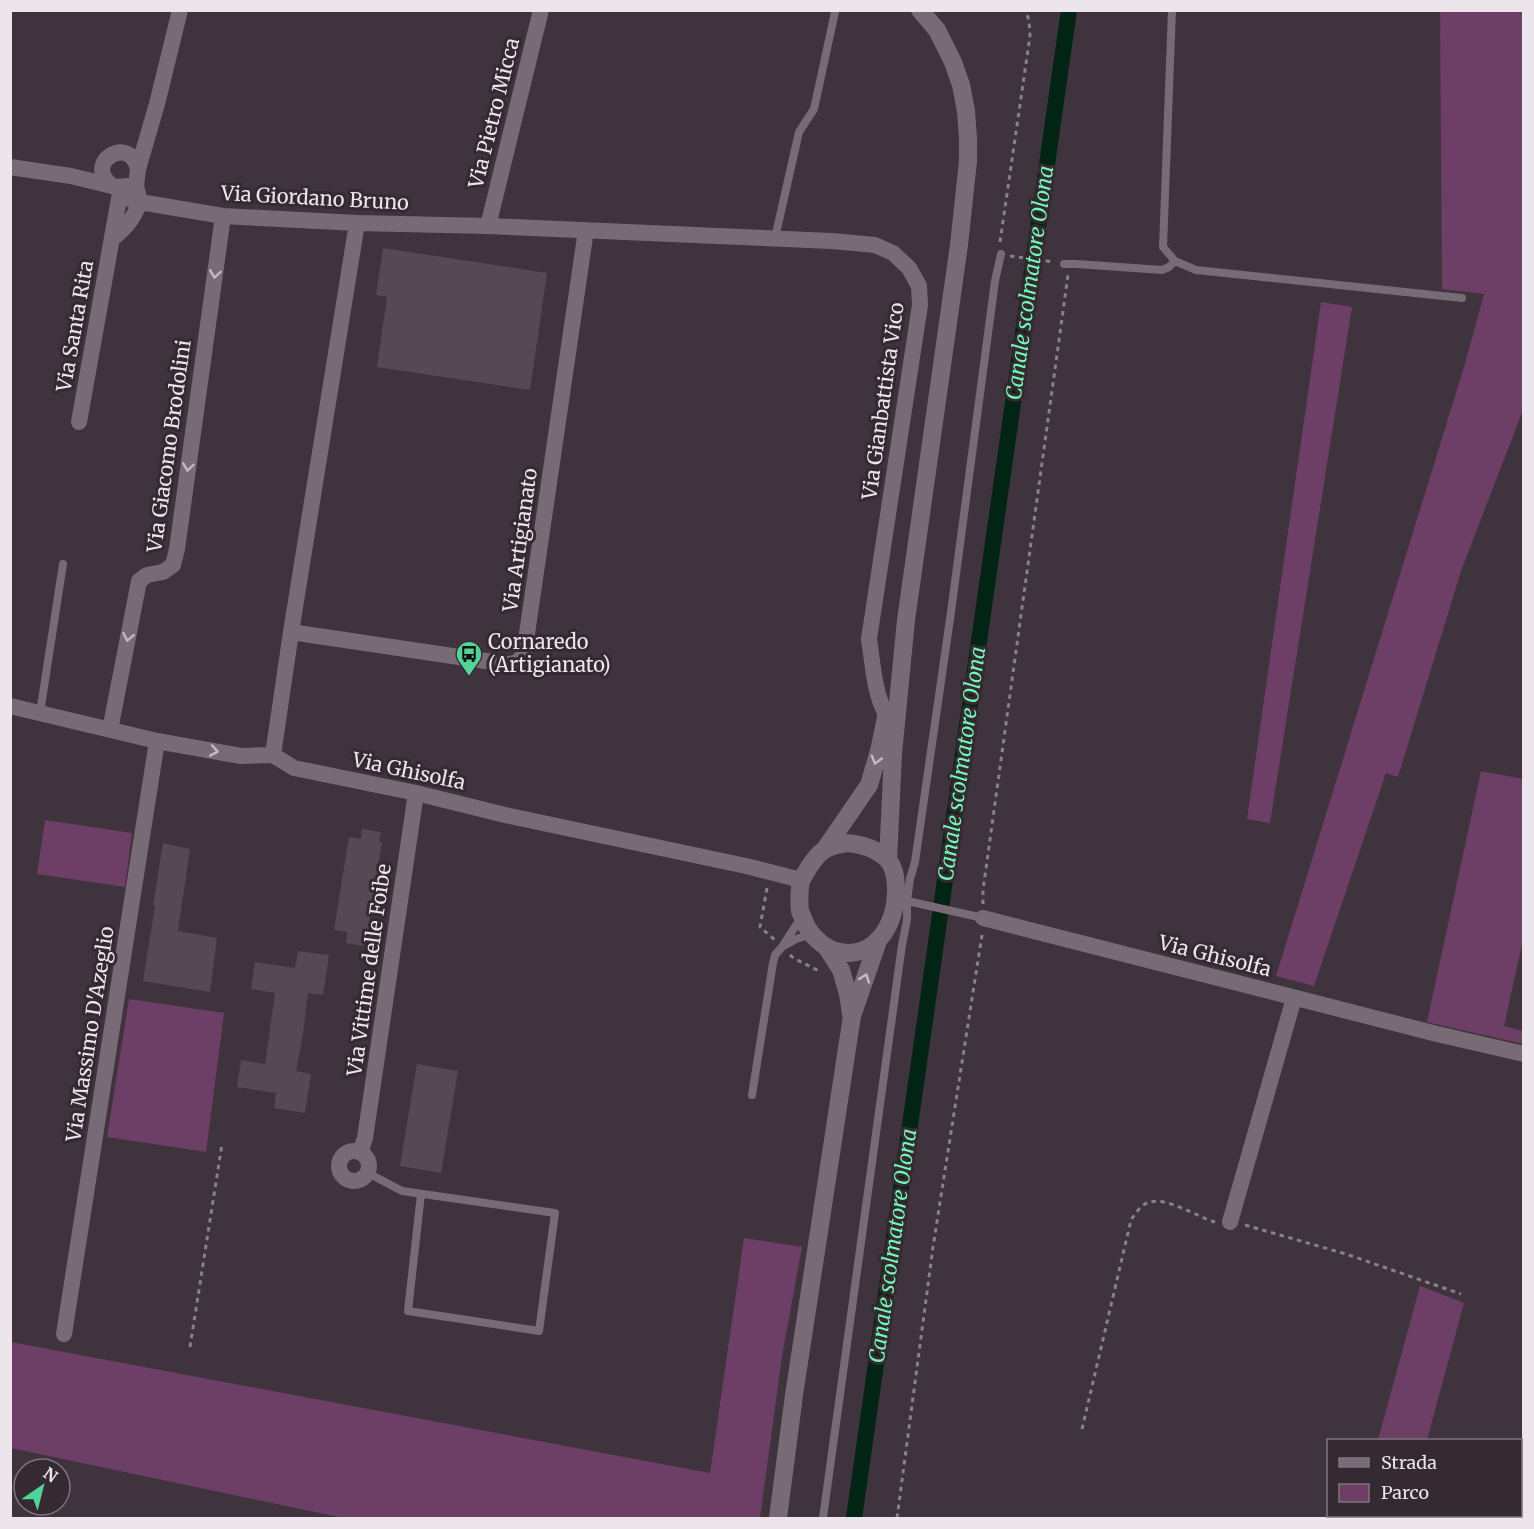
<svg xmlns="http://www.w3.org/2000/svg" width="1534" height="1529" font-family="Merriweather,serif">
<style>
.green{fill:#6e3f66}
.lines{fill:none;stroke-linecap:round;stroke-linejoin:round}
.canal{stroke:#022415;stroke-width:16}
.building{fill:#564953}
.path{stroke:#898088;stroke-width:3;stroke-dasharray:4.5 4.5;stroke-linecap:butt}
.service{stroke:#786b76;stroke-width:8}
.minor{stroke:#786b76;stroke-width:16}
.secondary{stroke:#786b76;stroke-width:18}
.oneway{stroke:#c3bac2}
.labels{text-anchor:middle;stroke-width:6;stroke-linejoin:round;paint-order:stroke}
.street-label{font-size:20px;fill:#ece5eb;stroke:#352932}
.poi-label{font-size:20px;fill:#ece5eb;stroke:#352932;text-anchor:start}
.water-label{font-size:21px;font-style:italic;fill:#72f9b7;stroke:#352932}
</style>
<rect width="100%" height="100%" fill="#3f333d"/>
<!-- green -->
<path class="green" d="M1440,11H1523V410L1461,571L1398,777L1386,773L1314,986L1276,976L1464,367L1484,294L1442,289Z
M1321,302L1352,307L1270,823L1247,819Z
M1481,771L1523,779V940L1504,1026L1523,1031V1044L1427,1022Z
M45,820L132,833L125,887L37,874Z
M129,999L224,1013L206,1152L107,1137Z
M744,1238L802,1247L782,1356L760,1518H343L11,1448V1342L710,1473Z
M1420,1286L1464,1303L1427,1440H1378Z
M1358,1516H1406L1405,1518H1357Z"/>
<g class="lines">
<!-- canal -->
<path class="canal" d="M854,1518L1069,10"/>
</g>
<!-- building -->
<path class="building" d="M383,248L547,273L530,390L377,367L387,297L376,295Z
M362,829L381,832L379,842H382L367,935H364L363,946L346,943L347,932L334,930L349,837L361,839Z
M163,843L190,849L178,931L217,938L210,992L143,981L155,906H153Z
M298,951L329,955L323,995L308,993L303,1034L296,1071L311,1074L305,1113L274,1108L276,1093L237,1087L241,1060L265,1064L275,993L251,989L255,962L295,968Z
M417,1064L458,1071L441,1173L400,1166Z"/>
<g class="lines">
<!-- path -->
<path class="path" d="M1000,242L1030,36L1029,20L1025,10
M1010,256L1054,262
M767,888L760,927L775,940
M983,904V890L1068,275
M790,955L795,959L821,972
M1245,1225L1346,1254L1461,1294
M190,1347L222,1144
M1082,1429L1131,1220C1135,1214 1140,1206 1147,1203C1165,1195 1197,1217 1215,1222
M897,1518L933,1247L982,935"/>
<!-- service -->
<path class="service" d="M1172,10L1163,247L1175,261L1196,270L1462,298
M775,238L799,132L814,109L835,12
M1064,264H1077L1162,270L1169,267L1175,261
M40,713L63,564
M903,900L983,918
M802,916L782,947L796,939L812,934
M752,1095L773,963L775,955L782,947
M368,1173L402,1191L555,1213L539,1331L408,1311L421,1194
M823,1518L902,945L907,920V901L910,879L915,862L951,612L995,281L1001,254"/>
<!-- minor -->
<path class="minor" d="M10,167L71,176L116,187L127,186
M111,185C83,162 130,134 138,169
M116,187L126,198L140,202L223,216L357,223L488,226L832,241L875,245L893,253L909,268L919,286L920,305L869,639C873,665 874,692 886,715
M140,202L136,186L138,169L157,104L180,10
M488,226L541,10
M113,238C127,227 133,219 140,202
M79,422L120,193
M291,632L506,664C515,664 519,662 524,654L586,230
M10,706L157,741L241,756L273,755L294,768L416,793L505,815L746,866L801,880
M110,730L139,581L147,575L163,572L173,565L177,549L223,216
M273,755L291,632L357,223
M983,918L1437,1034L1524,1054
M339 1166a15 15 0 1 1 30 0a15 15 0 1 1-30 0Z
M360,1152L365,1138L416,793
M1230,1222L1294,998
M64,1334L157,741"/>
<!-- secondary -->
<path class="secondary" d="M846,843C862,844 876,848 888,860C895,868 896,880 896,890C896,925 874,962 835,951C823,947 810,935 805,923C804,919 801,915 800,911C799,905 799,884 802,879C804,875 807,871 809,867C813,861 818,854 824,850C830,846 839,845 846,843Z
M825,849L869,785L879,751L887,713
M888,860L893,754L906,620L959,245L968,161V138L966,111L961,85L953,62L937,30L920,10
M827,948L841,970L848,994L851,1014
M778,1518L794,1395L852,1016L878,941"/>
</g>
<!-- one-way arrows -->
<defs><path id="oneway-chevron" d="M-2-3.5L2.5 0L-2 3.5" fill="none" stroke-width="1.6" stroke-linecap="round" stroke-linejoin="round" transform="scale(1.5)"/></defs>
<g class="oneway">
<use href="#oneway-chevron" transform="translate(215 274) rotate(98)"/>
<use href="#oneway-chevron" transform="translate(188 467) rotate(98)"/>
<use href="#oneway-chevron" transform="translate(128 637) rotate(101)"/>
<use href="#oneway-chevron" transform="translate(214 751) rotate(10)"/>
<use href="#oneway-chevron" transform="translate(876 760) rotate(106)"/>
<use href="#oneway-chevron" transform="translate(865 978) rotate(-70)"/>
</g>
<!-- icons -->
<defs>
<g id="bus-pin" transform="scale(1.35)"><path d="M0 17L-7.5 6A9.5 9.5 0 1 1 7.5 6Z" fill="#52d397" stroke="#352932"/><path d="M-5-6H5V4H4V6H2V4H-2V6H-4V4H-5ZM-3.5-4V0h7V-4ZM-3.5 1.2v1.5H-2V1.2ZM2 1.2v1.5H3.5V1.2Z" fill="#111"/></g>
</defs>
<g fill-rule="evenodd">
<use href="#bus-pin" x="469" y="654"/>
</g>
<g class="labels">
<!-- street labels -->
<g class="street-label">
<text transform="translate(494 113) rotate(-76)" y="7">Via Pietro Micca</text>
<text transform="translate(315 198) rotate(3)" y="7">Via Giordano Bruno</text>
<text transform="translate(75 326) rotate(-80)" y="7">Via Santa Rita</text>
<text transform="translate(883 401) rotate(-82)" y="7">Via Gianbattista Vico</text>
<text transform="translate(169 446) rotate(-82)" y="7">Via Giacomo Brodolini</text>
<text transform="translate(520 540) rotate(-82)" y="7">Via Artigianato</text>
<text transform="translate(409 771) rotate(12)" y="7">Via Ghisolfa</text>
<text transform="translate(1215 956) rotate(14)" y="7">Via Ghisolfa</text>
<text transform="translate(369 970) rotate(-82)" y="7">Via Vittime delle Foibe</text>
<text transform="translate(90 1034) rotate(-81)" y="7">Via Massimo D'Azeglio</text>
</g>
<!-- poi labels -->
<g class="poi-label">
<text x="488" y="649">Cornaredo<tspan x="488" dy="23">(Artigianato)</tspan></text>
</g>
<!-- water labels -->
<g class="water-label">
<text transform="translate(1030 283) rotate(-82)" y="7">Canale scolmatore Olona</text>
<text transform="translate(962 764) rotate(-82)" y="7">Canale scolmatore Olona</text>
<text transform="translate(893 1246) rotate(-82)" y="7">Canale scolmatore Olona</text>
</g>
</g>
<!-- border -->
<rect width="1534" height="1529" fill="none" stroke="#ece5eb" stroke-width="24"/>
<!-- legend -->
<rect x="1327" y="1439" width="195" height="78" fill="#352932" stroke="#7e747c" stroke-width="1.5"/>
<rect x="1339" y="1458" width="30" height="9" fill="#786b76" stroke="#7e747c" stroke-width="1.5"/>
<text x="1381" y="1469" font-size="18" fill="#ece5eb">Strada</text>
<rect x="1339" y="1484" width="30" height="18" fill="#6e3f66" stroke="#7e747c" stroke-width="1.5"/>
<text x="1381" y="1499" font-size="18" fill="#ece5eb">Parco</text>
<!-- north arrow -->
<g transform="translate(42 1487) rotate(35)"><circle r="28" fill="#352932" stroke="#7e747c" stroke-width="1.5"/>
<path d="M0-4.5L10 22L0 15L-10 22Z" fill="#52d397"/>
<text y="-9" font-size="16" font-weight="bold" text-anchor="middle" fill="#ece5eb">N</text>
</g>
</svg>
